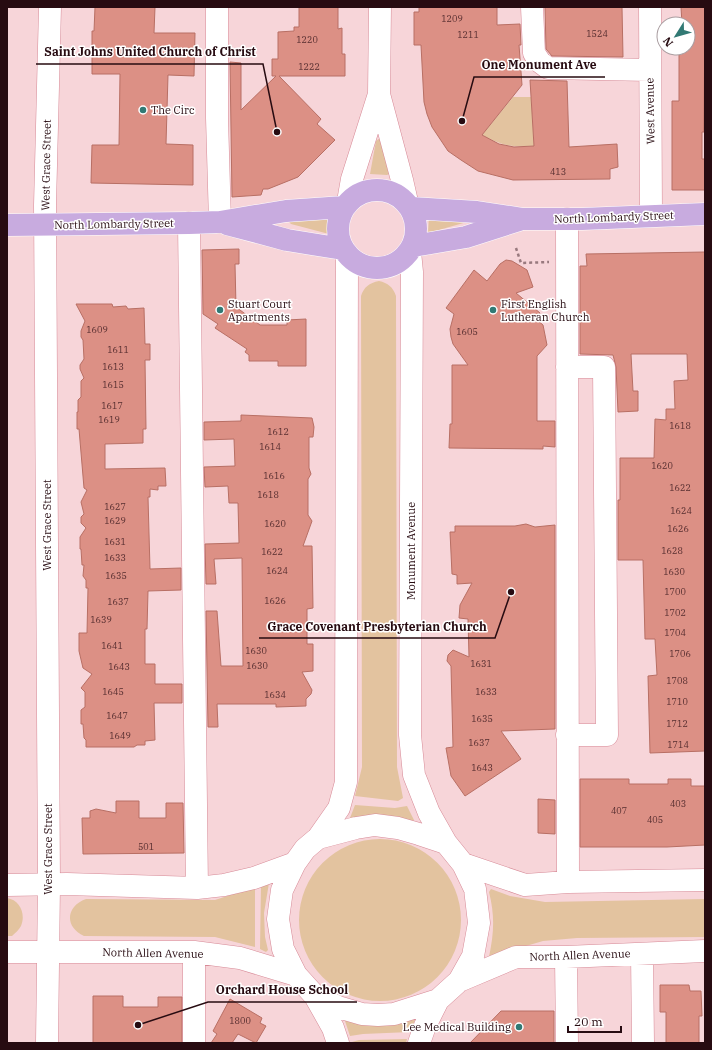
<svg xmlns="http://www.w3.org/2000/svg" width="712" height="1050" font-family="'IBM Plex Serif',serif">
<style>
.green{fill:#e3c39f}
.building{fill:#dc9085;stroke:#b86f64}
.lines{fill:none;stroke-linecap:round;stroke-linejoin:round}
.minor-casing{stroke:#d78a97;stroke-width:23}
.major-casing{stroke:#fff;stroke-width:23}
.path{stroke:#98797e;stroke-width:2.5;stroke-dasharray:3 3;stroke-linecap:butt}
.minor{stroke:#fff;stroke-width:22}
.major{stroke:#c8abdf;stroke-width:22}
.poi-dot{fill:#317974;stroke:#fff;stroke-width:1.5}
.labels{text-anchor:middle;stroke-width:3;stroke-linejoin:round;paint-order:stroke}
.number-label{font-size:9px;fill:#542c2e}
.poi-label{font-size:11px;fill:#270b11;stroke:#fff;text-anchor:start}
.street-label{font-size:11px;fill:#270b11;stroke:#fff}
.leader{fill:none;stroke:#270b11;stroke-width:1.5}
.callout-dot{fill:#270b11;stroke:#fff;stroke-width:1.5}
.callout-label{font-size:12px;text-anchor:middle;font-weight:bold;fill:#270b11;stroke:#fff;stroke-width:3;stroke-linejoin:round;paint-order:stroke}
</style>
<rect width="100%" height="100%" fill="#f7d5d9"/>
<!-- green -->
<path class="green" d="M513,97H531L534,146C511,147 503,146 482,135Z
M380,138L389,174L387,175L370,174L376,141Z
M329,216V234L291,224L289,222Z
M429,216L467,222L428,233Z
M379,281C388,283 393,287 396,296L397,767L403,798L398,801L355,796L362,767L361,296C364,287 369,283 379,281Z
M355,805L395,808L407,806L414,820L412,822L351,821L350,818Z
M299 920a81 81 0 1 1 162 0a81 81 0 1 1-162 0Z
M269,883L264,913L265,937L268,950L266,952L260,949L261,884Z
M255,887V947L215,937L84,936C64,927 66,906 86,899L215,900Z
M491,889L510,896L545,902L705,899V937L577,938L543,941L489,957C494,933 495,916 489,892Z
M7,898C20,900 26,914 21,926C19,930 15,933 12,936H7Z
M416,1018L410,1032L363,1034L350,1036L345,1021L346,1019Z
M407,1039L406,1043H352V1042L359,1040Z"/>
<!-- building -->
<path class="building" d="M95,7H155L154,33H195L194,76L168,75L166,144L193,145V185L91,183L92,145H119L120,74H92V31H94Z
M299,7H338V29L342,28V54H345V76H279L321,119L317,124L335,140L298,177L268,189H263L261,195L232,197L230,62L241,63V110L276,76H272V59H278V32L294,31V27H299Z
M419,7H497V25L520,24L521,45H519L522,85L482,135L499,144L514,147L534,146L530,80L567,81L569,147L617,144L618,167L610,169V179L513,180L478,171L461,160L448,151L432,127L427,114L424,102L421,45H414V12H419Z
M545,7H622L623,57L552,56L546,49Z
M681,7H705L704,132H702V159H705V190H672V101H679V48H688V24H682Z
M239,249V264H235L236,307L260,325H287V320L306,319V366H278V361H249V355L245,352L247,349L215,328L218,324L203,314L202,250Z
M705,252V751L650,753L648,676L657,675L655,639H645L643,560H618V500H620V458H654L655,419L666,420V409H675L674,381L688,380L687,354H631L633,391H638V411L618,412L616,367L613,355L580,354V266H587L586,254Z
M506,260L512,261L527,270L533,287L516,293L540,313L536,319L543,325L547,345L537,356V421H555V447L543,446V449L449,448L450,424H452V365H468L453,344L451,337L450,329L454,314L446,308L474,270L487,281L500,264Z
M76,304H112L113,307L126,306L128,309L144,308L145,344H150V360H145L146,429H143V443L105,444V469L165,468L166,486H158V490L150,489V497H148L150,569L181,568V590L148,591L147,629H145V664H155V684H182V703H154L155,740L145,741V745H137L134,747H86V740L84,738L83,724H81V710L85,707V692L81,688L92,674L83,668L79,651V633H87L88,588H86V580L83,576L84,565H82L81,549H80V537L86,528L81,523V517L84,514L81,502L87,490L84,488L79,429H77V412H78V400L81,397V381L84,378L80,369V365L84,359L83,340L81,337V331L85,321Z
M241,415L312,418L314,427L313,437H309V468L311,474L308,479V515L312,521L303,546H312L313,608L307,609V644H313V671L302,672L312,690L311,694L306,699V706L276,707V704H217L218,727H208L206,611H217L221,666H243L242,558L214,559L216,584H206L205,544L239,543L238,503H229L228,486L205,487L204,467L235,466L234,439L204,440V422L241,421Z
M526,524L535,527L555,525V729L501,731L521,759L465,796L451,776L446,748L453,747L451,666L447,661L448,655L453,650L469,657L468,619L459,618L460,605L472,583L457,584V575L452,574L450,532H455V526H515Z
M580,779H629V784H668V779H691V786H705V845L667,847H580Z
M538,799L555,800V834L538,833Z
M116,801H139V818H166V803H183L184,853L83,854L82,818H90V811L96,809L116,813Z
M660,985H689L690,991H701L702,1016H699V1043H666V1012H660Z
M93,996H123V1007H158V997H182V1043H93Z
M230,999L262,1018L260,1023L266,1026L256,1043L238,1034L232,1043H211L217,1034L213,1031Z
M501,1011H554V1043H470Z"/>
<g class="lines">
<!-- minor casing -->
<g class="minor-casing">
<path id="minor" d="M217,7V118L220,222
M532,7L534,53L540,62L548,68L650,70
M650,7L651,215
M379,94L402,180L407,202
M348,202L352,179L379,94L380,7
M567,219L568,882
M189,223L197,888
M410,252L412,272L410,735L414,775L429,813L446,843
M567,367H604L607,735H567
M375,825L398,828L419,834L446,843L463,864L475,889L479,923L473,956L459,981L438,1000L394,1014L378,1015L362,1014L338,1007L315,996L296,975L283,949L278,919L282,890L295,863L305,849L318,838L356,828Z
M318,838L339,808L346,782L347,255
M463,864L525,885L568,882L705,880
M7,885L67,884L197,888L224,885L254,878L295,863
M7,952H194L240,958L296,975
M194,952V1043
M642,954L643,1043
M566,957L567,1043
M459,981L516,957H566L705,951
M315,996L333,1028L338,1043
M47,1043L49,884L45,205L50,7
M419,1043L425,1026L438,1000"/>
</g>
<!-- major casing -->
<g class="major-casing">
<path id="major" d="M338 229a39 39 0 1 1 78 0a39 39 0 1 1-78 0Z
M411,208L477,212L523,219H582L705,214
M227,224L287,240L343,249
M7,225L189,223L220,222L286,211L344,207
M413,246L466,237L519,220"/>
</g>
<!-- path -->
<path class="path" d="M516,248L521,263L549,262"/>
<!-- minor -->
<use href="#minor" class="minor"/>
<!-- major -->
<use href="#major" class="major"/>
</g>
<!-- markers -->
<g class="poi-dot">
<circle cx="143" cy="110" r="4"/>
<circle cx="220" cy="310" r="4"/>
<circle cx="493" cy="310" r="4"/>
<circle cx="519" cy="1027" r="4"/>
</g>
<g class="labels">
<!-- number labels -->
<g class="number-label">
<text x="452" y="22">1209</text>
<text x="597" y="37">1524</text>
<text x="468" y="38">1211</text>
<text x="307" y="43">1220</text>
<text x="309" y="70">1222</text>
<text x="558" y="175">413</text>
<text x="97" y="333">1609</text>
<text x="467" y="335">1605</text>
<text x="118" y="353">1611</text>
<text x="113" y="370">1613</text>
<text x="113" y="388">1615</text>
<text x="112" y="409">1617</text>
<text x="109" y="423">1619</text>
<text x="680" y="429">1618</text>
<text x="278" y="435">1612</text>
<text x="270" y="450">1614</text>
<text x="662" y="469">1620</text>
<text x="274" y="479">1616</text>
<text x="680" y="491">1622</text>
<text x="268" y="498">1618</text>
<text x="115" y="510">1627</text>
<text x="681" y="514">1624</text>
<text x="115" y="524">1629</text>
<text x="275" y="527">1620</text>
<text x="678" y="532">1626</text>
<text x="115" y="545">1631</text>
<text x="672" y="554">1628</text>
<text x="272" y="555">1622</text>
<text x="115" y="561">1633</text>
<text x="277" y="574">1624</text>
<text x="674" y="575">1630</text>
<text x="116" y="579">1635</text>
<text x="675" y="595">1700</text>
<text x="275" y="604">1626</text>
<text x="118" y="605">1637</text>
<text x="675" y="616">1702</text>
<text x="101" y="623">1639</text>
<text x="675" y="636">1704</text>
<text x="112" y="649">1641</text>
<text x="256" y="654">1630</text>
<text x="680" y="657">1706</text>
<text x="481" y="667">1631</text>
<text x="257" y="669">1630</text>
<text x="119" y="670">1643</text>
<text x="677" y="684">1708</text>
<text x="113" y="695">1645</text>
<text x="486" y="695">1633</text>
<text x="275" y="698">1634</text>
<text x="677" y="705">1710</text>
<text x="117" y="719">1647</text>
<text x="482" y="722">1635</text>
<text x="677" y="727">1712</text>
<text x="120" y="739">1649</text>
<text x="479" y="746">1637</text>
<text x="678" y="748">1714</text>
<text x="482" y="771">1643</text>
<text x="678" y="807">403</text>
<text x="619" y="814">407</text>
<text x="655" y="823">405</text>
<text x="146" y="850">501</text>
<text x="240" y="1024">1800</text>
</g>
<!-- poi labels -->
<g class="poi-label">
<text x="151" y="114">The Circ</text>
<text x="228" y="308">Stuart Court<tspan x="228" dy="13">Apartments</tspan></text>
<text x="501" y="308">First English<tspan x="501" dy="13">Lutheran Church</tspan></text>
<text x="511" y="1031" text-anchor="end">Lee Medical Building</text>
</g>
<!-- street labels -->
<g class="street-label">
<text transform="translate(650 111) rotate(-91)" y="4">West Avenue</text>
<text transform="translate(46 165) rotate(-89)" y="4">West Grace Street</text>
<text transform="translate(614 217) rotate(-2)" y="4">North Lombardy Street</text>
<text transform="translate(114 224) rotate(-1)" y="4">North Lombardy Street</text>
<text transform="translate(47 525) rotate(-90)" y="4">West Grace Street</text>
<text transform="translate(411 551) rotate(-90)" y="4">Monument Avenue</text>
<text transform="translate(48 849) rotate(-90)" y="4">West Grace Street</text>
<text transform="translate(153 953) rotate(1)" y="4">North Allen Avenue</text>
<text transform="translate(580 955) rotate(-2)" y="4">North Allen Avenue</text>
</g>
</g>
<!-- callouts -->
<path class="leader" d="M277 132L263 64H36M462 121L474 77H605M511 592L495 638H259M138 1025L208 1002H357"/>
<g class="callout-dot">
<circle cx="277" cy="132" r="4"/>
<circle cx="462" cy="121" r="4"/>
<circle cx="511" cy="592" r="4"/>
<circle cx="138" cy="1025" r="4"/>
</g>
<g class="callout-label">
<text x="150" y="56">Saint Johns United Church of Christ</text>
<text x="539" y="69">One Monument Ave</text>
<text x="377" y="631">Grace Covenant Presbyterian Church</text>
<text x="282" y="994">Orchard House School</text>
</g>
<!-- border -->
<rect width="712" height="1050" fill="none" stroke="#270b11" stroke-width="16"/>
<!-- north arrow -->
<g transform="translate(676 36) rotate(233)"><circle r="19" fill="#ffffff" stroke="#a99da0"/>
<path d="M0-3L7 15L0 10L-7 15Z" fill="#317974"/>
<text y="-6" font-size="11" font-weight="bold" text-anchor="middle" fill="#270b11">N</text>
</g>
<!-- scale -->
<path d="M568 1026v6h53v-6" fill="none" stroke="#270b11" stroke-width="2"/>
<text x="574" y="1026" font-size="12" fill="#270b11" stroke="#ffffff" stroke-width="3" paint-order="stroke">20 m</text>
</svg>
